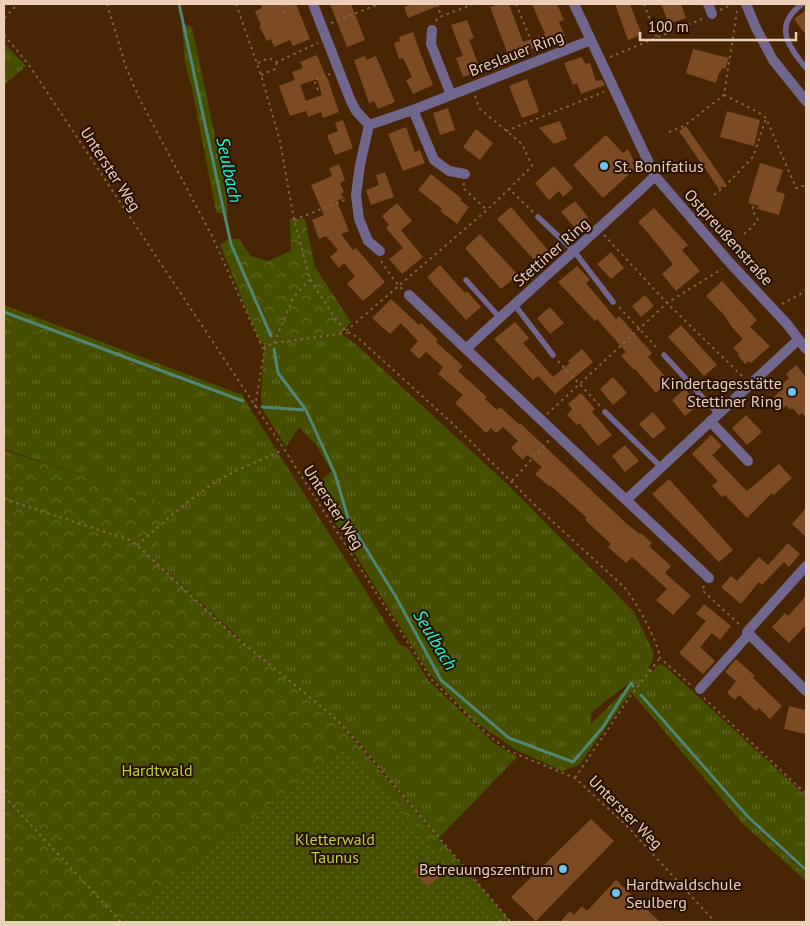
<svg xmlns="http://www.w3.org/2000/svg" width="810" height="926" font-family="'PT Sans',sans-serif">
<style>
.grass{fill:url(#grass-tufts);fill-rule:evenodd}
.forest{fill:url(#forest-crowns)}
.park{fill:url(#park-dots)}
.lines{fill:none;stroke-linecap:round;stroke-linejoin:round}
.stream{stroke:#508674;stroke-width:3}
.building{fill:#7c4b24;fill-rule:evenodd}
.path{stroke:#846347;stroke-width:2;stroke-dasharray:2.5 4;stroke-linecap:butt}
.service{stroke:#71668d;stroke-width:5.5}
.minor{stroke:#71668d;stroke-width:10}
.tertiary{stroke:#71668d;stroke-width:10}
.poi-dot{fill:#6fc2f4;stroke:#261103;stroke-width:2}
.labels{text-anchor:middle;stroke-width:4;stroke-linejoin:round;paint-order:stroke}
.street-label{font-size:16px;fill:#eccfbb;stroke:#261103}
.poi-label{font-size:16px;fill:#eccfbb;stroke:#261103;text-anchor:start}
.park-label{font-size:16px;fill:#bdd13f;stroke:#261103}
.water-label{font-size:18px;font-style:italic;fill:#08ffd9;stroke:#261103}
</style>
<defs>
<pattern id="grass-tufts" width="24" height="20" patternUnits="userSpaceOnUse" patternTransform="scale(1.25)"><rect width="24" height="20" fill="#464f00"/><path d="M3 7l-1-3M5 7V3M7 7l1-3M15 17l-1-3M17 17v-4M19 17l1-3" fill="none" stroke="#616723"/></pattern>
<pattern id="forest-crowns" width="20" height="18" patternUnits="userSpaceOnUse" patternTransform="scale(1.25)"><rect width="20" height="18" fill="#464f00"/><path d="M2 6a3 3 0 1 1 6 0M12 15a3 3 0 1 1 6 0" fill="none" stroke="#616723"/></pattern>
<pattern id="park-dots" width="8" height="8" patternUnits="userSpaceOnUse" patternTransform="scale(1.25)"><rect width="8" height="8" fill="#464f00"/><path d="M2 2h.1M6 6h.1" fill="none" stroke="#616723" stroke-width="1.8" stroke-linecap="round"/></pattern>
</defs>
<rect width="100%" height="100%" fill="#482505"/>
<!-- grass -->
<path class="grass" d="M182,24L192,27L226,189L228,215L216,212L192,88L185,64Z
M4,43L26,66L4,85Z
M4,321L248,405L399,644L408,648L429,681L495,744L517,757L439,838L361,745L334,717L255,653L153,558L176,507L4,449Z
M341,334L352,341L508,485L634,612L654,653L652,663L648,667L654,672L656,666L661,664L666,667L806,796V868L749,817L640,692L639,695L748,820L806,873V881L742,823L631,692L579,765L562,771L516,750L474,721L429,673L313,487L332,471L316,445L299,427L286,447L263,410L261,400L264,343L274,337L290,340ZM630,682L632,683L591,724V713Z"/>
<!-- forest -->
<path class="forest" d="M290,219H305L315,267L351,322L341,334L290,340L274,337L261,345L220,245L229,239H239L251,256L268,261L291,251Z
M4,305L242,395L248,405L4,321Z
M4,450L177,507L153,558L232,634L334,717L511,922H4Z"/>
<!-- park -->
<path class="park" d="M344,746L495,916L485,922H133L127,916Z"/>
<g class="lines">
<!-- stream -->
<path class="stream" d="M179,4L231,244L271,336
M4,312L243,401
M274,349L278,373L306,410L335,474L349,521L396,597L441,680L509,738L573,762L603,727L631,683L633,686
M262,407L306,410
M641,695L748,817L806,870"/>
</g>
<!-- building -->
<path class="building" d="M260,4H296L310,39L293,46L290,40L274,47L271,39L267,41L259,26L261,25L255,11L262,8Z
M330,4H351L365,40L347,47Z
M412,4H443L408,18L404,7Z
M499,4H509L523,42L545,34L532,4H557L564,20L559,22L565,36L509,57L490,7Z
M615,4H630L642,35L628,40Z
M661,4H681L686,18L669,24Z
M806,10V35L794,19Z
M467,20L474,38L469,40L481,71L463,77L456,58L463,56L451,25Z
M413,32L423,60L433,85L413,94L406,80L412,77L403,58L399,59L394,43L400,41L399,37Z
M693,49L729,58L725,69L722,68L720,73H719L716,83L686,73Z
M317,55L326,77H327L339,112L323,118L321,112L308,117L306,111L290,116L279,86L295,80L292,72L303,68L300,62ZM317,79L322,95L306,101L300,85Z
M365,56L366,60L376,56L395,102L378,109L374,101L369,103L354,60Z
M582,57L584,62L587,64L590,63L596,81L602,80L605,85L581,94L577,83L573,85L564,63Z
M527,79L539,112L522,118L509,86Z
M448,108L455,130L440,135L433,113Z
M727,111L760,120L754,146L720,137Z
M343,120L353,148L335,155L327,135L338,131L335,123Z
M560,121L567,139L554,144L539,128Z
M686,126L726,184L719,189L679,131Z
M406,127L415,152L420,150L425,163L403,171L388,134Z
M476,129L493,143L480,160L463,147Z
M606,135L623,153L628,149L634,161L632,163L636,168L603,198L573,165Z
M760,163L783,170L776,191L785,194L779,215L758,209L759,206L748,203Z
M339,164L345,180L340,183L344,192L341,194L344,198L337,201L349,231L341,234L353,250L356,248L385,282L363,301L347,284L355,276L344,263L339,268L330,257L338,250L326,236L319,239L312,220L324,215L311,185L332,176L329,168Z
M554,166L573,188L563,197L559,191L549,200L535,183Z
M385,172L394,197L371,205L366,190L379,185L376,175Z
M431,174L462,199L460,200L469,207L457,224L440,211L442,209L418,190Z
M575,201L588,217L575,228L561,212Z
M397,203L412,221L401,230L423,257L402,274L389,259L403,248L386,228L389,225L382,216Z
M511,207L548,250L535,261L497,219Z
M654,208L688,245L682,250L700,271L676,291L662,274L673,264L648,233L638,222Z
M480,234L518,275L501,289L465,248Z
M611,252L624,268L611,279L597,264Z
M440,265L465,293L467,291L481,307L466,320L427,277Z
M577,266L590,280L586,283L616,319L619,316L652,353L648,357L669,381L656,393L635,369L634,370L621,356L626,352L597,319L595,321L558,282Z
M722,281L757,320L750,327L770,346L751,363L749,361L745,364L738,355L739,354L733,348L743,339L731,326L725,316L706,296Z
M645,295L654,306L641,317L632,306Z
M391,299L419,325L421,323L438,340L436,342L463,366L458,371L487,397L485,399L497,410L500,407L520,425L521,424L628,525L640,534L641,533L652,543L649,546L671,566L665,573L691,596L673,615L656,600L667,589L632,557L626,563L608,547L611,544L585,520L587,518L551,486L550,487L535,474L542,467L527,455L523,460L511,448L518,441L503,427L496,433L491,428L486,433L455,403L463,395L438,374L443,367L426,352L419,359L410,350L418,341L401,323L390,334L372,318Z
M550,307L564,323L550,334L537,318Z
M515,322L529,338L523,343L553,377L570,363L568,361L582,349L593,362L555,394L538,376L533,380L494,339Z
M681,325L717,365L704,376L668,337Z
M796,365L806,377V418L802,413L799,415L792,408L790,410L786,405L784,408L774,397L783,388L781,385L789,378L786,374Z
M613,377L627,393L613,405L600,389Z
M685,389L699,405L685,416L672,400Z
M581,393L595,409L592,412L612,435L598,446L579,423L577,425L567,415L572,409L568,404Z
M653,412L666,428L653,439L639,424Z
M746,415L762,432L747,445L732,428Z
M711,435L722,446L712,455L747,491L779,464L792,478L774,495L772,493L747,518L725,495L722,497L712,486L718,481L692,454Z
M625,445L639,461L625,472L612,456Z
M669,479L733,550L719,562L652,494Z
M806,508V537L792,524Z
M788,543L800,554L789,567L784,562L762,585L759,582L741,604L721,587L731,576L737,581L759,557L768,565Z
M806,596V625L789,643L772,627L785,613L788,616Z
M704,604L731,626L720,640L712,633L700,647L715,661L703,674L679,653L706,621L696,614Z
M736,659L755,676L753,678L782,706L770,719L759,708L756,711L739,695L735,700L727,693L736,681L725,672Z
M789,706L806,710V734L784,729Z
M591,819L614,841L536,921L511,897Z
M424,861L439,877L428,887L413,871Z
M616,880L660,922H560L570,911L574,915L582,906L587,911Z"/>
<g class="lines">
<!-- path -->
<path class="path" d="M107,4L126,67L139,98L212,236L264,351
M236,4L261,75L280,141L294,220L310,279L335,318L346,331L357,337L453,424L539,509L623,586C635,599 658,641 660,658L692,686
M282,4L285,18
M437,4L441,16
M516,4L536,53
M644,4L657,38
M720,10L734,4
M4,18L18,4
M436,21L437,19L442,16L474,4
M331,23L379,4
M4,35L29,65L284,449L432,680L486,733L509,751L575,778L628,827L715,922
M610,57L702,19
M258,63L269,58L277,62L318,43
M261,75L275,69L277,62
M318,90L314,80L330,74
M724,95L758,112L766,118L796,188L806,185
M475,96L479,108L522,144L532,166L509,189
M506,131L604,92
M669,132L684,126L724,95L737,11
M464,183L463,188L487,210
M714,195L725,186L753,157L766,118
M294,220L347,199
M744,234L750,229L758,220L752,210L753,207L758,208
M604,235L667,303L744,378
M381,261L394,280L402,289
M782,304L806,291
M619,307L658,349
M346,331L487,210L509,189L533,212
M274,343L293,298L309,280
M558,361L601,407
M255,407L265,347L274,343L347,333
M547,414L667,303L722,269
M512,481L549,440
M4,499L130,540L137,545L232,634L334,717L358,743L511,922
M137,545C164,523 189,498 219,480C239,468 262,460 282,450
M704,586L702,590L739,624
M704,698L806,794
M575,778L629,698L660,658
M4,796L121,922
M499,922L506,917"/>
<!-- service -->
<path class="service" d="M802,4C773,26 788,46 806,68
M538,217L574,251L613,302
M466,280L500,318
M514,304L553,355
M664,355L718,414
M605,412L661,467"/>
<!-- minor -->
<path class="minor" d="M313,4L350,99L356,111L369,125L413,110L591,40
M574,4L655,176L730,263L787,324L806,349
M708,4L712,14
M432,30L431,44L451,95
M413,110L434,160L449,171L465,174
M369,125L360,165L356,195L359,219L368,241L380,251
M655,176C593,235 528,291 466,349L626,500L798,340
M409,295L466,349
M710,421L748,461
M626,500L709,578
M806,566L747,632L806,691
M700,689L749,634"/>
<!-- tertiary -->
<path class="tertiary" d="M746,4L756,28L773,60L806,101"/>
</g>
<!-- markers -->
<g class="poi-dot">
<circle cx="604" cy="166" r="5"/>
<circle cx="792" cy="392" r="5"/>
<circle cx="563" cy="869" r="5"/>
<circle cx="616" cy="893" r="5"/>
</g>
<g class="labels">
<!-- street labels -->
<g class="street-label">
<text transform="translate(516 53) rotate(-21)" y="6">Breslauer Ring</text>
<text transform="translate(111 169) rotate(57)" y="6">Unterster Weg</text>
<text transform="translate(729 237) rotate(48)" y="6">Ostpreußenstraße</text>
<text transform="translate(551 252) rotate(-41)" y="6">Stettiner Ring</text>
<text transform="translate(334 507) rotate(57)" y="6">Unterster Weg</text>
<text transform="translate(626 812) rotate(45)" y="6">Unterster Weg</text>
</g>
<!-- poi labels -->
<g class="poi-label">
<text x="614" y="172">St. Bonifatius</text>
<text x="782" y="389" text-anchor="end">Kindertagesstätte<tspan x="782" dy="18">Stettiner Ring</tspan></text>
<text x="553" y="875" text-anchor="end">Betreuungszentrum</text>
<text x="626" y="890">Hardtwaldschule<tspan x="626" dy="18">Seulberg</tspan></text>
</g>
<!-- park labels -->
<g class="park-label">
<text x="157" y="776">Hardtwald</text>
<text x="335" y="845">Kletterwald<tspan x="335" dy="18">Taunus</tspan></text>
</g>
<!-- water labels -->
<g class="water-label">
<text transform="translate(229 170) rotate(78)" y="6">Seulbach</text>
<text transform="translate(435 640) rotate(59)" y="6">Seulbach</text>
</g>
</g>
<!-- border -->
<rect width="810" height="926" fill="none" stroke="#eccfbb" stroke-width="10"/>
<!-- scale -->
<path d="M640 32v8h156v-8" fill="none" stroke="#eccfbb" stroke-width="2.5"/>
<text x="648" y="32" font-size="15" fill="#eccfbb" stroke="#261103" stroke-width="4" paint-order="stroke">100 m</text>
</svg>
